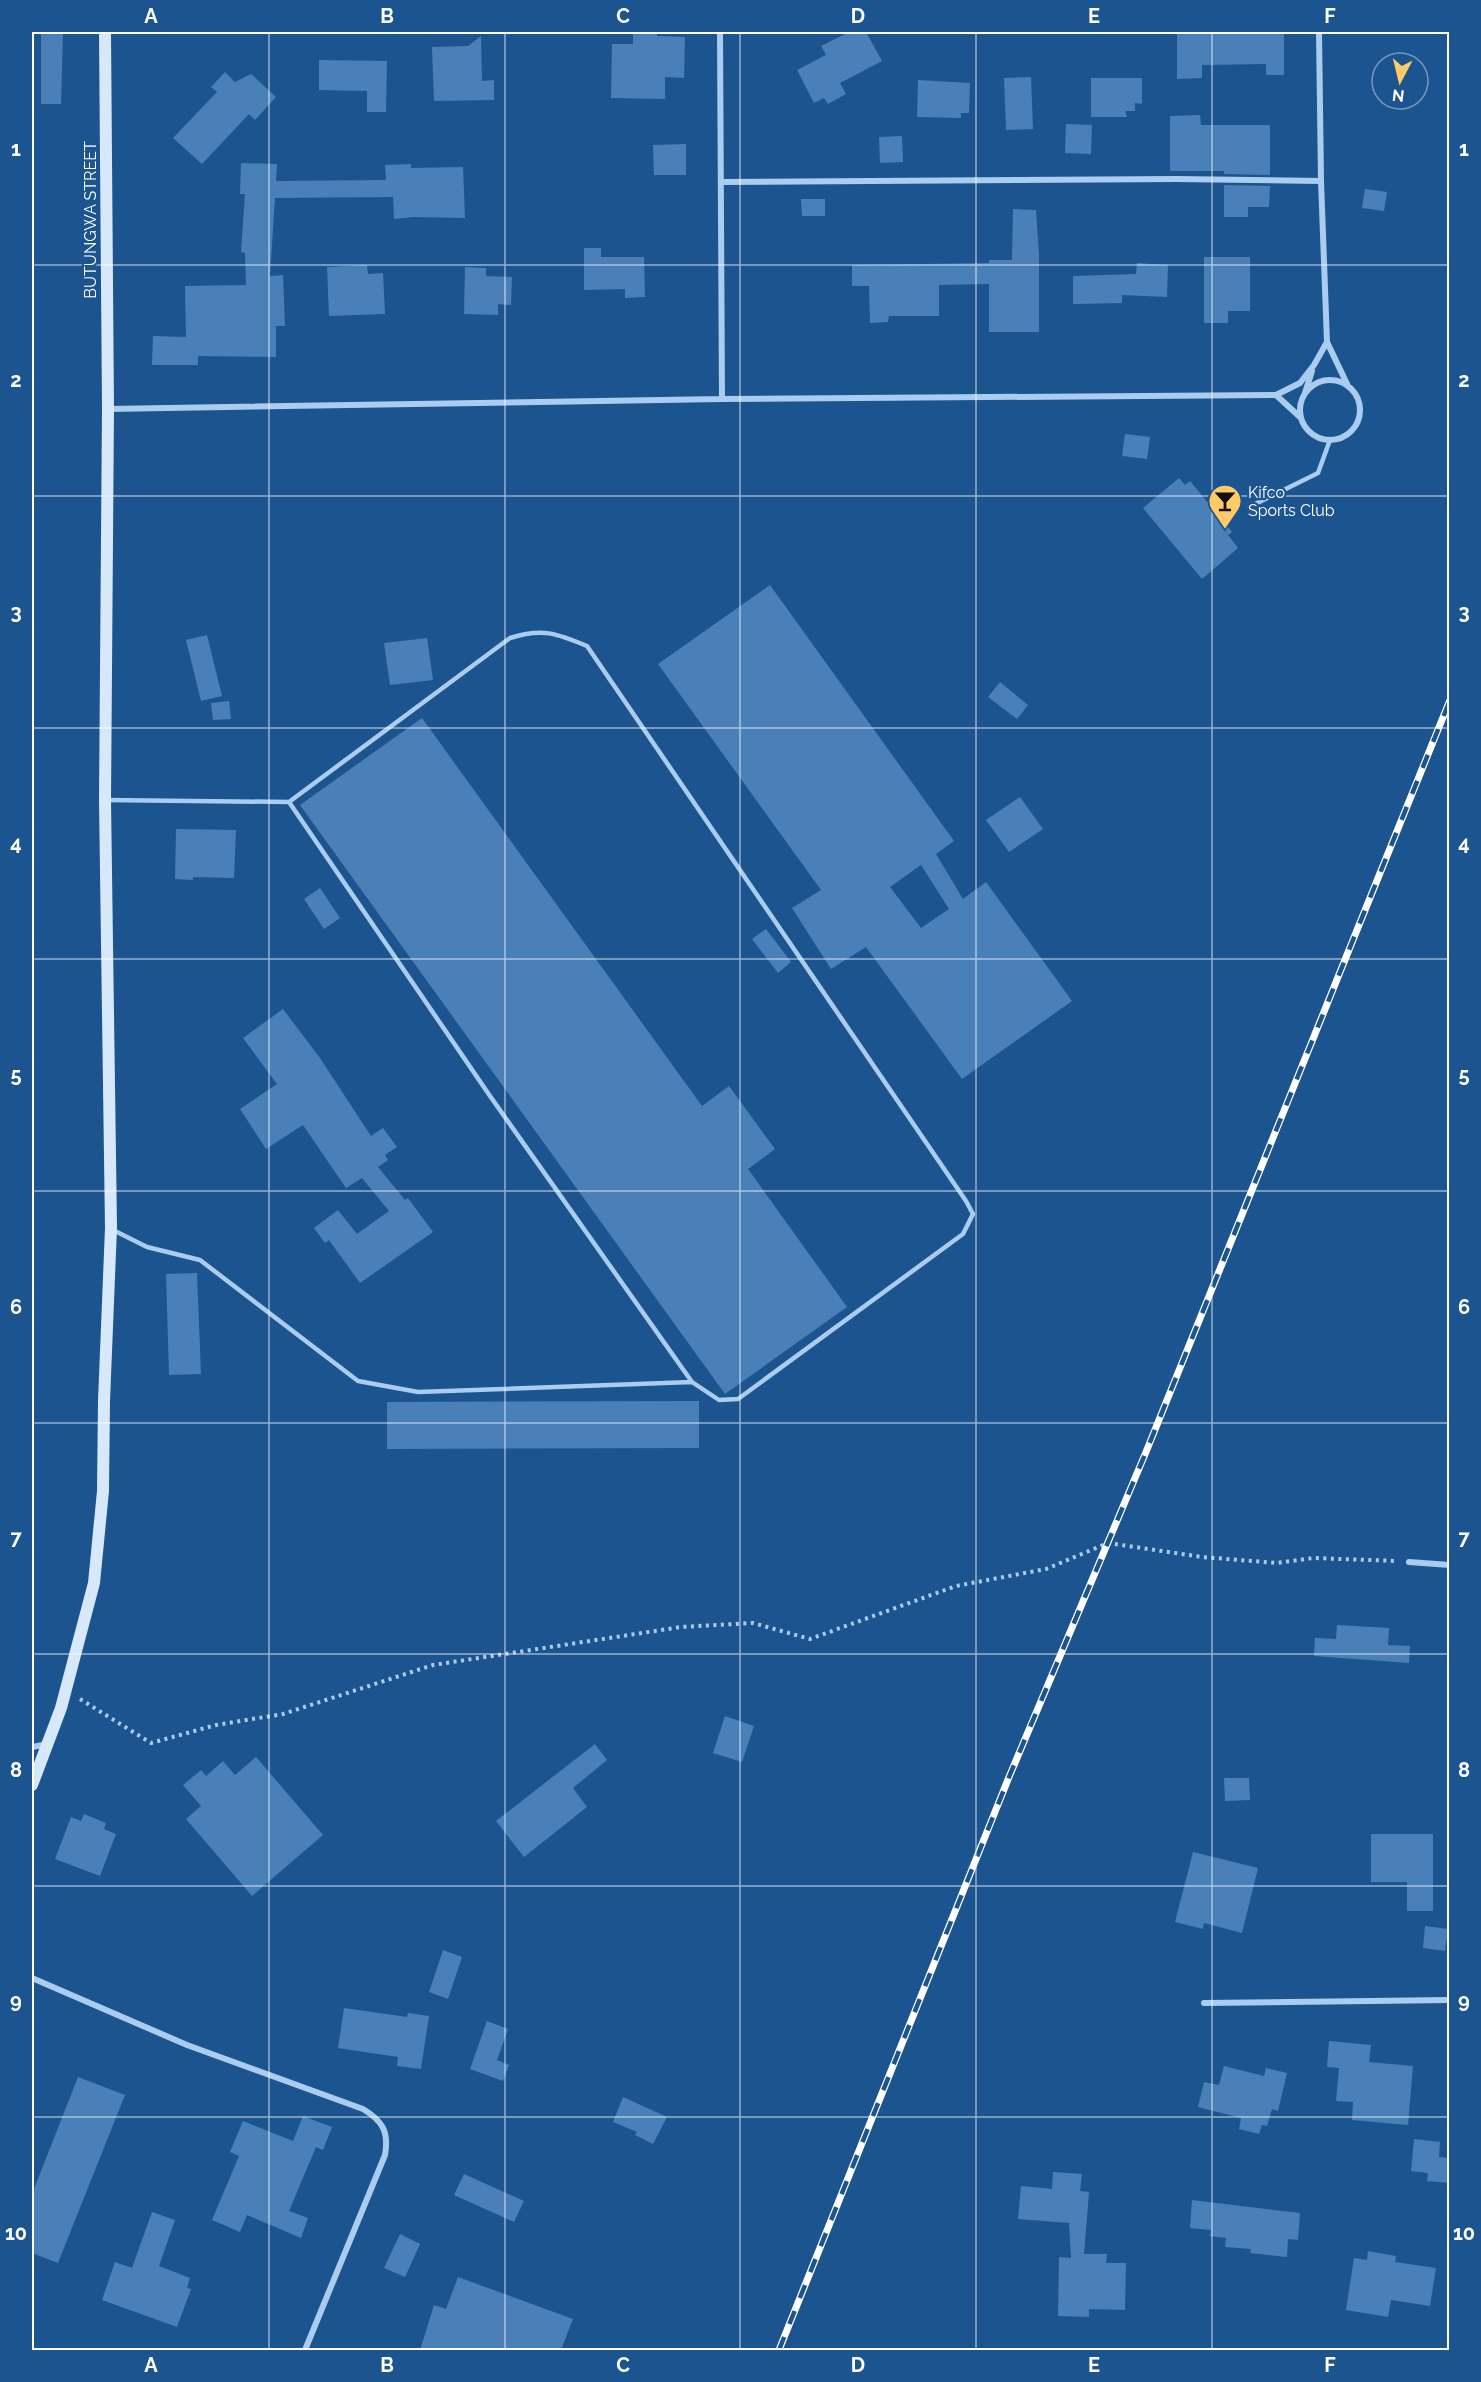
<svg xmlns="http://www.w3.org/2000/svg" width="1481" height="2382" font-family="Raleway,sans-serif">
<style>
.building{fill:#4980b8;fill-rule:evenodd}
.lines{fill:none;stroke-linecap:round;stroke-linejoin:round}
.path{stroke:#ace;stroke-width:4;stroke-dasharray:3 4.5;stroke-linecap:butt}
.lane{stroke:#ace;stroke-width:4.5}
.street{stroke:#ace;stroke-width:6}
.secondary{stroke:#d7e8fa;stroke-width:12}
.rail-casing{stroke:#fff;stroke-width:7}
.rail{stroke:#1c548f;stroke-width:4.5;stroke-dasharray:14;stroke-linecap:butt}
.grid{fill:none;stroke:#fff;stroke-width:1.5;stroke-opacity:0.55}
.labels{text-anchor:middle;stroke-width:4.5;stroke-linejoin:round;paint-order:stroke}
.street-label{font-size:16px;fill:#fff;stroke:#1c548f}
.poi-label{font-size:16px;fill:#fff;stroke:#1c548f;text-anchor:start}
.neatline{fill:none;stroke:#fff;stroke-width:2}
.grid-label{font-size:20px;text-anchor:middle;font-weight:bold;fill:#fff}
</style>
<rect width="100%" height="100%" fill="#1c548f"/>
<!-- building -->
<path class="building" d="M41,32H63L61,104H41Z
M633,32L657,33V36L685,37L684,78L665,77V99L611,98L612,44H633Z
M849,32H866L882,61L840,83L846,94L828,104L824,98L814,103L797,70L826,55L821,46Z
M1177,32H1284V75H1266V64L1202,65V78L1177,79Z
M481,36L482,81L494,80V100L434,101L432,47L468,46Z
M319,60L387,61L386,112H367V91L319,90Z
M225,72L235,82L251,74L276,97L255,120L249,114L202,164L173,138L217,92L211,87Z
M1031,77L1033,129L1006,130L1004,78Z
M1091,78H1142V104L1135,103V111H1125L1127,117H1091Z
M918,80L970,83L969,113H961V118L917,117Z
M1200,115L1201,125H1270V175L1224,174V171H1170V116Z
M1066,124L1092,125L1091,154L1065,153Z
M902,136L903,162L880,163L879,137Z
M686,144V175H654L653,145Z
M241,163L277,164L276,181L386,180L385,165L411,164V168L463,167L465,218L412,217L394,219L393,197L275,198L270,276L283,275L285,326H276V357L198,356V365H152L153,336L186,337L185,286L246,285L245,253L241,252L245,194H240Z
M1224,185L1270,186L1269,207H1248V217H1224Z
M1365,189L1387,192L1384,211L1362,208Z
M801,199H825V216H802Z
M1013,209L1036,210L1039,254V332H989V284L939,285V316H889L888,322L870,323L869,286H852V265L989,263V260H1012Z
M584,248H601V257H644L645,297L625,298V289L584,290Z
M1204,257H1250V311H1228V323H1204Z
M1137,263L1168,265L1167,297L1122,295V303L1073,304V276L1136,274Z
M367,265L368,274L383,273L385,314L329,316L327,267Z
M465,267L486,268V276L512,277L511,305L498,304V315L464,314Z
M1125,434L1150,437L1147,459L1122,456Z
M1179,478L1185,485L1190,481L1232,532L1228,535L1238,548L1202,579L1143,508Z
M770,585L954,841L936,854L963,899L986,882L1072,1001L962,1079L866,947L831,969L792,908L821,890L658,664ZM921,865L949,909L921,928L890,887Z
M207,635L222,696L201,701L186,640Z
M427,638L433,680L390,685L384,643Z
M1000,682L1028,705L1017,719L988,697Z
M229,701L231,719L213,720L211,703Z
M422,718L702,1106L729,1086L775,1149L748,1169L847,1307L725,1394L300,805Z
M1020,797L1043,829L1009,852L986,820Z
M176,829L236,830L234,878L193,877V880L175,879Z
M320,888L340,918L324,929L304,899Z
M766,929L791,962L778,973L752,939Z
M283,1009L320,1058L371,1136L383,1128L397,1147L385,1155L388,1160L378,1167L405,1200L408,1198L433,1232L360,1283L329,1240L325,1243L314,1228L338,1210L357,1234L389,1211L362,1178L346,1188L303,1125L266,1149L240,1109L277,1084L243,1038Z
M197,1273L201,1374L169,1375L166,1274Z
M699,1401V1448L387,1449V1402Z
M1337,1625L1389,1628L1388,1645L1410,1646L1409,1663L1314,1656L1315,1638L1336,1639Z
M725,1716L754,1726L742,1762L713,1753Z
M595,1744L607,1760L573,1788L587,1807L524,1857L496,1821Z
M256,1757L323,1835L252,1896L186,1819L201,1806L183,1785L201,1770L206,1776L223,1761L235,1775Z
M1224,1778H1249L1250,1800L1225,1801Z
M84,1814L106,1823L104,1829L116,1834L100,1876L55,1859L71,1817L81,1821Z
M1371,1834H1433V1911H1407V1882H1371Z
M1193,1852L1258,1868L1242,1933L1204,1923L1203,1929L1175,1922Z
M1425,1926L1448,1929L1445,1951L1423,1948Z
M443,1950L462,1957L448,1999L429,1992Z
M344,2008L407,2017L408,2013L429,2016L421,2069L397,2066L398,2057L338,2048Z
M487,2021L508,2029L497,2060L509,2065L503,2081L470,2069Z
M1329,2041L1371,2045L1369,2062L1413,2066L1408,2125L1352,2120L1353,2102L1336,2101L1339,2068L1327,2067Z
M1224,2066L1264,2076L1266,2068L1287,2073L1278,2111L1272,2109L1267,2126L1262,2125L1259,2134L1239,2129L1241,2118L1198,2107L1204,2082L1219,2085Z
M78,2077L125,2095L58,2263L32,2253V2194Z
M623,2097L667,2117L653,2144L635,2135L637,2132L613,2122Z
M303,2116L332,2127L323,2150L316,2147L289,2211L308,2218L301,2238L247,2215L240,2232L212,2220L239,2156L230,2152L243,2121L293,2141Z
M1414,2139L1440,2142L1439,2157L1449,2158V2183L1427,2181L1428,2173L1411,2171Z
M1053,2172L1082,2174L1080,2191L1089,2192L1084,2254H1107L1106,2263H1126L1125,2310L1089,2309V2317L1058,2316L1059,2257L1071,2258L1069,2223L1018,2219L1021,2186L1052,2189Z
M464,2174L524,2201L514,2222L454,2195Z
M1192,2200L1300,2213L1298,2240L1288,2239L1287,2257L1250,2253L1251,2249L1225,2247L1226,2238L1210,2236L1211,2230L1190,2228Z
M152,2212L175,2220L159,2266L190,2278L187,2288L191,2289L177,2327L102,2300L115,2262L132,2268Z
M400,2234L420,2244L405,2277L384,2268Z
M1368,2251L1396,2256L1395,2262L1436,2268L1430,2306L1391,2300L1388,2317L1346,2310L1354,2258L1367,2260Z
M458,2277L573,2319L561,2350H420L434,2305L446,2309Z"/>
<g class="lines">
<!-- path -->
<path class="path" d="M80,1699L151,1743L216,1725L283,1714L433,1665L681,1627L753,1623L810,1639L956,1586L1046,1569L1108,1543L1202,1557L1277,1563L1313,1558L1397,1561"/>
<!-- lane -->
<path class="lane" d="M1249,507L1318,473L1330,440
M105,800L289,802L490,1096L692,1382
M113,1230L147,1247L200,1260L358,1381L418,1392L692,1382L719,1400L738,1399L963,1234L973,1214L966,1201L587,646C556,633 542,628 510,638L289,802"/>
<!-- street -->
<path class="street" d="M720,32L722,399
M1319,32L1321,181L1327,342L1348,386
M721,182L1176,179L1321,181
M1300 410a30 30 0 1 1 60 0a30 30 0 1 1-60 0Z
M1305,393L1312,371
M1276,395L1301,418
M108,409L722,399L1276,395L1300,383L1314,365L1327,342
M1409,1562L1450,1565
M32,1747L48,1744
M32,1978L187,2045L363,2109C383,2121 389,2132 385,2155L305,2350
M1204,2003L1450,2000"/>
<!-- secondary -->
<path class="secondary" d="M32,1785L61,1708L94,1583L103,1491L104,1401L111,1228L105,800L108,409L105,32"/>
<!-- rail casing -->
<g class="rail-casing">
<path id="rail" d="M779,2350L1009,1777L1146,1452L1450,700"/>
</g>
<!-- rail -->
<use href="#rail" class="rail"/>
</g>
<!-- grid -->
<path class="grid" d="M269,32V2350M505,32V2350M740,32V2350M976,32V2350M1212,32V2350M32,265H1450M32,496H1450M32,728H1450M32,959H1450M32,1191H1450M32,1423H1450M32,1654H1450M32,1886H1450M32,2117H1450"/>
<!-- icons -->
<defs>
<g id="bar-pin" transform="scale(1.725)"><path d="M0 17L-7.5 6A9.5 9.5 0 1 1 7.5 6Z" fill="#fecb67" stroke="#1c548f"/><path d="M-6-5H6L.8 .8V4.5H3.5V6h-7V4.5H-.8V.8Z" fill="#111"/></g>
</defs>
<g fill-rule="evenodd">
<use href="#bar-pin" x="1225" y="501"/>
</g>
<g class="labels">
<!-- street labels -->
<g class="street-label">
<text transform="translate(90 220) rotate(-90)" y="6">BUTUNGWA STREET</text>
</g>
<!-- poi labels -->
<g class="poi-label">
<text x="1248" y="498">Kifco<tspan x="1248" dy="18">Sports Club</tspan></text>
</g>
</g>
<!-- border -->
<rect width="1481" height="2382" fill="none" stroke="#1c548f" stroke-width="66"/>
<!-- north arrow -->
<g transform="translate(1400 81) rotate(187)"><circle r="28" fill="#1c548f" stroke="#7798bc" stroke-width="1.5"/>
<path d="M0-4.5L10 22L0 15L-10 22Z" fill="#fecb67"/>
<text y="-9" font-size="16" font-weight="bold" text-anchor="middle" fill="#ffffff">N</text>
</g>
<rect x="33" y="33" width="1415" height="2316" class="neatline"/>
<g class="grid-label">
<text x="151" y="23">A</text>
<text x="387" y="23">B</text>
<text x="623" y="23">C</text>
<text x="858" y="23">D</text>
<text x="1094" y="23">E</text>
<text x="1330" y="23">F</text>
<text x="16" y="156">1</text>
<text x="1464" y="156">1</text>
<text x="16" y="387">2</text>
<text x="1464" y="387">2</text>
<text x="16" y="619">3</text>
<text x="1464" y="619">3</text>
<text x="16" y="850">4</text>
<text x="1464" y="850">4</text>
<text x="16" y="1082">5</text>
<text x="1464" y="1082">5</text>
<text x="16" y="1314">6</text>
<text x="1464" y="1314">6</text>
<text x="16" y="1545">7</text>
<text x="1464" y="1545">7</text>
<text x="16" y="1777">8</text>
<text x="1464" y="1777">8</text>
<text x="16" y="2008">9</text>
<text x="1464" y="2008">9</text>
<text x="16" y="2240">10</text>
<text x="1464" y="2240">10</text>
<text x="151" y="2372">A</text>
<text x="387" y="2372">B</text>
<text x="623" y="2372">C</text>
<text x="858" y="2372">D</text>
<text x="1094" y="2372">E</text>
<text x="1330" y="2372">F</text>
</g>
</svg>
